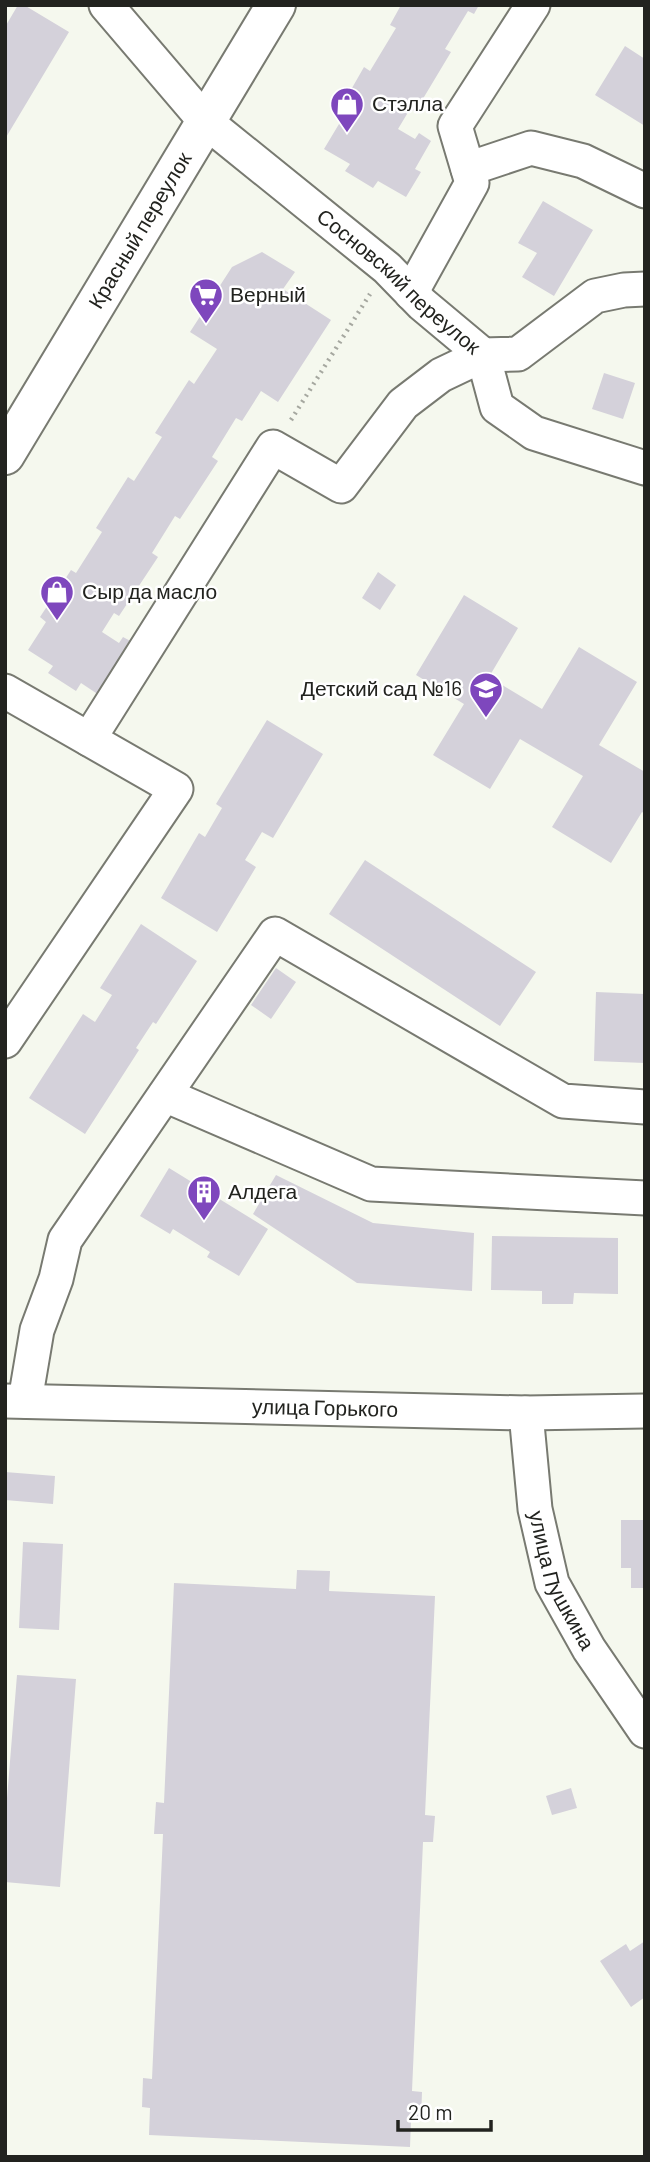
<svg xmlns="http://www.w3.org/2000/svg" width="650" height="2162" font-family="Barlow,sans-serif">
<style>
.building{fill:#d4d1da}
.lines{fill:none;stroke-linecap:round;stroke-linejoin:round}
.minor-casing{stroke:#787a71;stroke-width:37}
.major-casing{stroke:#787a71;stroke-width:42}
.path{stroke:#a6a8a0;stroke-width:4.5;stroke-dasharray:2 5;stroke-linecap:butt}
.minor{stroke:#fff;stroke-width:33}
.major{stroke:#fff;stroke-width:38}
.labels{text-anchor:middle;stroke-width:5;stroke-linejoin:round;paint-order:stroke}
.poi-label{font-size:21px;fill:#22231f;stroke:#fff;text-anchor:start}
.street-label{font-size:21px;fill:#22231f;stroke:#fff}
</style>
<rect width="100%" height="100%" fill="#f5f8ee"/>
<!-- building -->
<path class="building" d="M18,5H24L69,32L5,139V27Z
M401,5H479L474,14L468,11L445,49L451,52L415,112L410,109L398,129L415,139L419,133L431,141L415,169L421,172L406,197L378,181L373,188L345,171L350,164L324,149L342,119L336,116L364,67L370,71L396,28L390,25Z
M625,46L645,59V126L595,95Z
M543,201L593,230L554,296L522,277L537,253L518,243Z
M262,252L295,272L283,289L331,320L278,402L261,391L242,421L236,418L212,457L218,461L180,519L175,516L152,553L158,557L119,616L114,613L102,632L119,643L123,637L136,644L108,701L81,683L76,691L48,673L53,666L28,650L46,622L40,617L71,570L76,573L102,532L96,528L128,477L134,481L162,437L155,433L189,380L194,384L217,349L190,332L232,267Z
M604,373L635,383L623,419L592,409Z
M378,572L396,585L380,610L362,598Z
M464,595L518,628L489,677L542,709L579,647L637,682L599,745L645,772V814L642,812L611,863L552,827L583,776L520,739L490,789L433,755L464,704L416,675Z
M267,720L323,754L273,838L262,832L245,860L256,867L217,932L161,898L199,833L205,837L222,808L216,804Z
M365,860L536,972L500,1026L329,914Z
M141,924L197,961L156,1024L153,1022L136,1048L139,1050L85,1134L29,1098L83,1014L95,1022L112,995L100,988Z
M276,968L296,982L271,1019L251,1005Z
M596,992L645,994V1063L594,1061Z
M169,1168L268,1229L239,1276L207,1257L210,1252L173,1229L170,1234L140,1216Z
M276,1175L373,1223L474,1233L472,1291L357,1283L253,1214Z
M492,1236L618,1238V1294L574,1293L573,1304H542V1291L491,1290Z
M5,1472L55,1476L53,1504L5,1500Z
M621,1520H645V1588H631V1568H621Z
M23,1542L63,1544L59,1630L19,1628Z
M297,1570L330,1571L329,1591L435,1596L425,1815L435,1816L433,1842H423L412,2091L422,2092L421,2120H411L410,2147L149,2135L150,2108L142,2107L143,2078L152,2079L163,1834H154L156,1802L164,1803L174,1583L296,1589Z
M17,1675L76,1679L60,1887L5,1882V1823Z
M571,1788L577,1808L552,1815L546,1796Z
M645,1941V1997L631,2007L600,1961L626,1944L630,1951Z"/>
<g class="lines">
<!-- minor casing -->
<g class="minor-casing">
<g id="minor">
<path id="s1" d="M106,5L205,121L387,268L422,304L483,355L518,354L595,296L624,290L645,289"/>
<path d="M468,169L531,148L583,161L645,191"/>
<path d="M411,293L472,183L455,126L533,5"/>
<path d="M5,691L176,789L5,1041"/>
<path d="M89,739L273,447L341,486L403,404L441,375L483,355L497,407L534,433L645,468"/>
<path d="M165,1095L371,1184L645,1198"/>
<path id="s2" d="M5,1401L526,1413L645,1411"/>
<path d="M25,1401L37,1330L56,1279L65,1240L275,934L563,1101L645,1107"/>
<path id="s3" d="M526,1413L535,1509L552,1583L589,1649L645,1731"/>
</g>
</g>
<!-- major casing -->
<g class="major-casing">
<g id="major">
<path id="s4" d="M5,455L276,5"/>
</g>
</g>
<!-- path -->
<path class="path" d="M291,420L370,294"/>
<!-- minor -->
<use href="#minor" class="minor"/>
<!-- major -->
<use href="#major" class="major"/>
</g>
<!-- icons -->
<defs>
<g id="shop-pin" transform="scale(1.75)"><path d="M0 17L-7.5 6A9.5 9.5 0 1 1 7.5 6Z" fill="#7e47bd" stroke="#fff"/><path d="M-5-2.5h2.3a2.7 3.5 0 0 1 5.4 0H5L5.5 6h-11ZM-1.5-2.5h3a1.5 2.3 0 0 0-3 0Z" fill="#fff"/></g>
<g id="supermarket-pin" transform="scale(1.75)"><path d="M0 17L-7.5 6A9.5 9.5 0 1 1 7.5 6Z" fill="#7e47bd" stroke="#fff"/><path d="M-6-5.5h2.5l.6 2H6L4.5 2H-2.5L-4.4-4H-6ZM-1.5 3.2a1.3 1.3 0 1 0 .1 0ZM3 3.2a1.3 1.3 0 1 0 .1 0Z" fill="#fff"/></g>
<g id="school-pin" transform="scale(1.75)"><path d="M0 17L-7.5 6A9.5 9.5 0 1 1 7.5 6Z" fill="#7e47bd" stroke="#fff"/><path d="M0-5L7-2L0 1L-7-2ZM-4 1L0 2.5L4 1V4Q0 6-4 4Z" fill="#fff"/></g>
<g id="building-pin" transform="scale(1.75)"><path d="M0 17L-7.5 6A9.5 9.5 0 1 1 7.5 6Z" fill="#7e47bd" stroke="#fff"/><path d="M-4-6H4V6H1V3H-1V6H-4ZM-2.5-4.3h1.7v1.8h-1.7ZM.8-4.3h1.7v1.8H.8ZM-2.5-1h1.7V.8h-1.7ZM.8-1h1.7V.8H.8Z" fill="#fff"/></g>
</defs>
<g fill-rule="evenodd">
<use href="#shop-pin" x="347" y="104"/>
<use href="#supermarket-pin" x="206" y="295"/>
<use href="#shop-pin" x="57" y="592"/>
<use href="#school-pin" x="486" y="689"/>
<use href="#building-pin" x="204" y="1192"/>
</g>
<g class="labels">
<!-- poi labels -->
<g class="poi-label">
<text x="372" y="111">Стэлла</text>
<text x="230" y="302">Верный</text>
<text x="82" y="599">Сыр да масло</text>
<text x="462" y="696" text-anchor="end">Детский сад №16</text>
<text x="228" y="1199">Алдега</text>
</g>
<!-- street labels -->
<g class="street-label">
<text dy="7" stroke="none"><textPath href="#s4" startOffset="262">Красный переулок</textPath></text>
<text dy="7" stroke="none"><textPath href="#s1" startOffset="404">Сосновский переулок</textPath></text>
<text dy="7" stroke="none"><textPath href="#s2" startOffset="320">улица Горького</textPath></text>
<text dy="7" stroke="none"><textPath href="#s3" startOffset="173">улица Пушкина</textPath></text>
</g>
</g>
<!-- border -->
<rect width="650" height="2162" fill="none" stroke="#22231f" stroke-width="14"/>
<!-- scale -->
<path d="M398 2120v10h93v-10" fill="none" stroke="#22231f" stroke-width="3.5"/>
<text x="408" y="2120" font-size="21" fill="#22231f" stroke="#ffffff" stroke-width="5" paint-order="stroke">20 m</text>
</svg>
